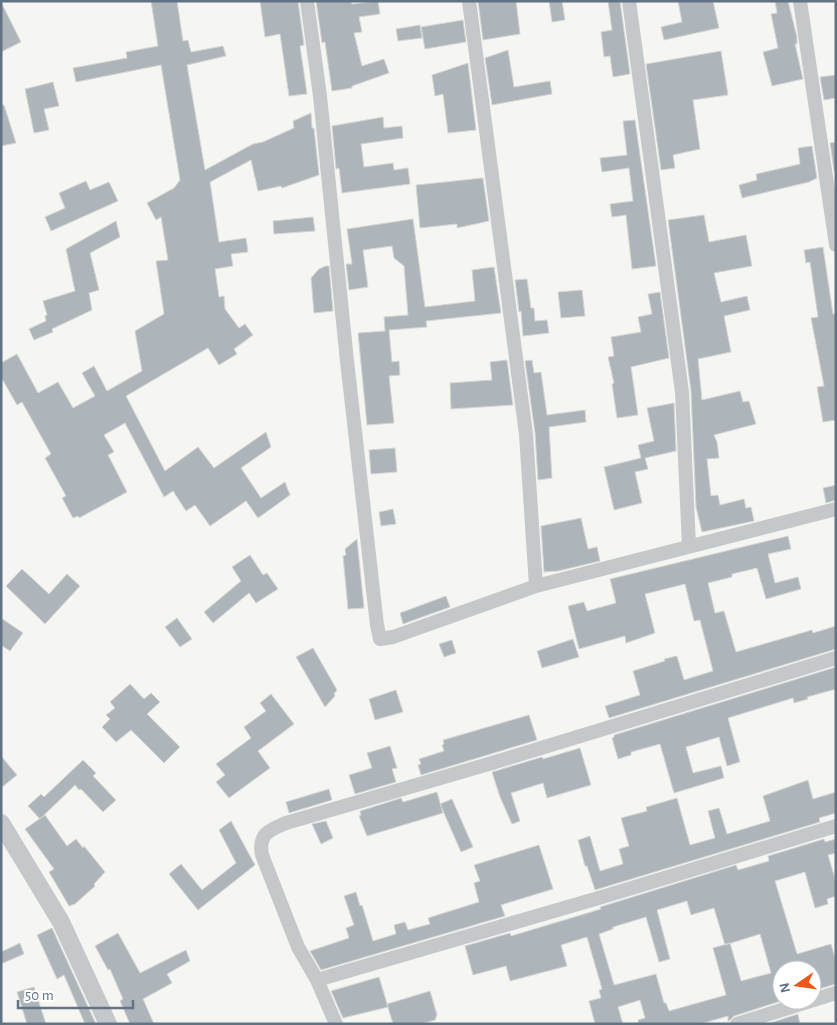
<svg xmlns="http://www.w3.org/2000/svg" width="837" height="1025" font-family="'Alegreya Sans',sans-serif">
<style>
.building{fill:#aeb5ba;stroke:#d6d7d4;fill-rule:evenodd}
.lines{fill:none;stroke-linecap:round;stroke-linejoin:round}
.minor{stroke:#c4c8cb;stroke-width:14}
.tertiary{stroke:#c4c8cb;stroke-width:18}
</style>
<rect width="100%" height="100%" fill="#f5f5f1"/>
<!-- building -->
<path class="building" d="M151,1H177L183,41L188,40L191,52L223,46L226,56L187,65L205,170L253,144L263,142L294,128L293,121L311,113L312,128H314L319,175L282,188L281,186L258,191L251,160L210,182L219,242L246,238L248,252L231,254L233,266L215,269L219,297L224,296L225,309L239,328L245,324L253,335L234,349L237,354L219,365L208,348L126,396L165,471L198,447L214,468L266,432L271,447L241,468L261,498L285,482L290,495L258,518L246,501L210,526L195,505L186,511L173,491L164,497L125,423L104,435L114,452L108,455L127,492L79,518L78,516L73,518L62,498L66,496L45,458L51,454L22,402L17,405L1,377V363L17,354L38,393L58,382L73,408L95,396L82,373L94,366L107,391L142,371L135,331L164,314L156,261L168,260L161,217L156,220L147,203L174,188L180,180L161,65L76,82L73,68L127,58L126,52L158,46Z
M260,1H298L304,45L300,46L307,94L289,96L280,34L265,37Z
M316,1H351L352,4L378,1L380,14L359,17L362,32L354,33L362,66L384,59L389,73L352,86V88L332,91L325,42L322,43Z
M478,1H516L520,34L483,40Z
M549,1H562L565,20L552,22Z
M608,1H620L630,74L613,77L610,56L604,57L601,32L612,30Z
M678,1H713L719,28L664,40L661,27L682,22Z
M775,1H788L797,37V44H795L803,79L772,86L763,52L778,48L771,14L777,13Z
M1,2L21,42L1,52Z
M463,20L466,42L425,49L421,27Z
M420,25L422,38L398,41L396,29Z
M508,50L514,87L550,81L552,94L492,105L485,58Z
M721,51L728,95L693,100L700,149L673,155L675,168L661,170L646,64Z
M468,63L476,130L448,133L443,94L435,96L432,75Z
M836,75V98L824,100L820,77Z
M53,82L59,106L44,109L49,130L34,133L25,89Z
M1,105H4L16,143L1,146Z
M383,117L384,128L402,126L403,138L361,144L364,167L393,163L394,170L408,168L410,184L342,193L339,168L336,169L332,126Z
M635,120L656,266L632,269L626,215L612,217L610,204L633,201L629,168L602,172L600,158L627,155L623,121Z
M836,142V171H834L830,143Z
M812,146L817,178L809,182L742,198L739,185L757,180L756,174L800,164L798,148Z
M483,178L489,221L457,228V224L420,228L416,185Z
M86,181L90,190L109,182L118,201L51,231L45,217L65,208L59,193Z
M704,215L709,242L746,235L752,266L714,273L721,302L747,296L750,310L724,316L731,352L698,359L702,400L740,391L743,402L749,401L756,424L714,435L717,442L719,458L707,459L711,496L718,495L720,505L744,499L746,508L751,507L754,521L702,532L696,507L691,391L668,220Z
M313,217L315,231L274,234L273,221Z
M413,219L425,307L475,301L472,270L494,267L501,313L426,321L427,327L389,330L392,362L399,361L400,375L389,376L394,423L367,425L358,333L385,331L384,317L408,315L404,266L394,258L392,246L363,250L368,287L349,290L346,264H352L347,229Z
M116,221L120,237L90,253L99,290L89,293L92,310L52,329L53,332L34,340L29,329L46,321L45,316L47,315L43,301L75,291L66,249Z
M823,247L833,314H836V420L823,422L817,387L824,386L811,318L818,317L810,262L806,263L804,250Z
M326,266H329L333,311L314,313L311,278L319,269Z
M527,279L531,308H534L535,321L547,320L549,333L523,336L521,311L519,312L515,280Z
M582,290L585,316L561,318L558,292Z
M660,292L669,358L631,367L638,415L617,418L612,384L614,383L608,357L614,356L611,337L641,332L638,317L652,314L648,294Z
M507,360L513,405L451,409L450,383L492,380L490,362Z
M532,360L534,373L541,372L547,415L585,410L586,422L549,427L552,478L538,480L535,433L525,361Z
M674,403L676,451L645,458L648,469L635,472L642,503L614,510L604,467L641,458L638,445L654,441L647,408Z
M395,448L397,472L371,474L369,450Z
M836,485V500L826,503L823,488Z
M393,509L396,524L381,526L379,512Z
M581,518L588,549L597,547L600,561L558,571L544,572L541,526Z
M788,536L791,549L768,554L775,583L798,577L801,589L766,599L757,568L732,574V577L708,583L715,613L724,611L736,652L812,630L813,633L836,626V649L609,718L605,706L640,695L633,671L665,661L664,659L677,656L684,680L713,671L700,620L694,621L685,584L645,594L655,633L626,643L625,636L579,649L568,606L584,602L587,611L616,603L610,579Z
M357,539L364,608L348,609L343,556L346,555L345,549Z
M250,555L263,575L267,573L278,589L256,603L249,593L213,623L204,612L241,581L232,567Z
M22,569L49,594L67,574L80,586L45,624L6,586Z
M446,596L450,607L403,624L400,613Z
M1,618L23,633L10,651L1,645Z
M177,618L192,639L180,647L165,627Z
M573,639L579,657L542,668L537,651Z
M452,640L456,653L444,657L439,644Z
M313,648L337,690L334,694L335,696L325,707L296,657Z
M836,667V689L807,697L808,699L794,703L793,698L728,718L740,762L727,766L719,737L686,747L693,773L721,766L724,778L674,793L660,744L631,752V755L618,759L612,738L614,737V735Z
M130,684L144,699L151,693L160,702L147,714L180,747L164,763L131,730L116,742L102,727L110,719L106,715L115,708L110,702Z
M396,690L403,712L375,720L369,699Z
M271,694L294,724L258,751L270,768L229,798L216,782L225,775L216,764L251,738L244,727L266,711L260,703Z
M529,715L537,740L421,775L418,765L421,764L419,759L444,751L442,745L444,744L443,740Z
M390,746L397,768L392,769L396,782L355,794L349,775L372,768L367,753Z
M580,748L591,785L547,798L543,783L511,793L520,821L512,824L500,797L492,772L542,757L543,759Z
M1,756L17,775L1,788Z
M83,760L96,773L93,776L116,800L103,812L81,789L79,790L75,785L40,819L28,806L41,794L44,797Z
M808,780L813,799L836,792V813L819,818L820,822L595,890L587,866H585L578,840L590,836L600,871L623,864L619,849L629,846L621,818L647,811L646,807L677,798L690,845L715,838L708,811L719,808L727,834L770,821L763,796Z
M329,789L332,800L289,813L286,802Z
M437,792L443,813L367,836L359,816L361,815L360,811L401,798L403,802Z
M452,799L473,847L461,852L440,804Z
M45,815L67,846L76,839L83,848L84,846L105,872L94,884L95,886L75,904L69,906L49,872L54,869L25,829Z
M231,821L255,865L198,910L169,874L181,864L202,890L236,863L219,830Z
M326,821L333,838L321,844L312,824Z
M824,839L825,842L836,839V853L828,855L836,882V896L827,899L828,904L815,908L805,872L775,881L797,954L831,944L836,961V984L812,991V970H782V1000H784L734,1016L728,1022V1016L700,1024H638V1020L645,1018L640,1000L618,1007L623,1024H595L589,1001L601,998L599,990L602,989L587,937L561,945L567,966L510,981L506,966L473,975L465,946L510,933L511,936L601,909L600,907L736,865L738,870L769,861L768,856ZM687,901L691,915L714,908L725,945L760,934L771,973L741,981L730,943L713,948L726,995L669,1011L666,1003H664L656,974L614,985L599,934L613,929V927L646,917L659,962L670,959L657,910Z
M539,845L553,889L501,905L505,916L321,970L310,951L349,938L346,928L354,925L344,896L356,892L360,906L362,905L373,941L396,934L394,925L405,922L408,930L430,924L428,918L479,902L474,883L480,881L474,865Z
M52,928L96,1024H85L64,975L57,979L37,935Z
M118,933L140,973L186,950L190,961L167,974L172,983L143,999L154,1024H130L120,1001L123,999L110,969L108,970L95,946Z
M20,943L24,954L1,964V952Z
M379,977L388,1007L343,1018L331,991Z
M34,987L46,1024H27L17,992Z
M430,991L437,1015L435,1020L421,1024H393L387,1004Z
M798,1014L800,1024H767Z"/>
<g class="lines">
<!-- minor -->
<path class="minor" d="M307,1L320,96L347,361L377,625L380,639L393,637L536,586L836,509
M469,1L526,434L536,586
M629,1L682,392L689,546
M800,1L836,245
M317,980L298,947L262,855C258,834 269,830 286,823L492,763L836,658
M336,1024L317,980L602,897L836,826
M737,1024L836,993"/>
<!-- tertiary -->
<path class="tertiary" d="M1,823L61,922L108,1024"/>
</g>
<!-- border -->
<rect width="837" height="1025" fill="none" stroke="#627384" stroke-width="5"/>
<!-- north arrow -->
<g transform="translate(797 985) rotate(257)"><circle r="24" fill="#ffffff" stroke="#c0c7ce"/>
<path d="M0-4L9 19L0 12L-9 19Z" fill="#ee5718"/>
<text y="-8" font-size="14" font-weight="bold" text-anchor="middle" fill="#627384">N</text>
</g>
<!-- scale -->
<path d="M18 1000v8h115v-8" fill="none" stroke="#627384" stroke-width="2.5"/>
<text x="25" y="1000" font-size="15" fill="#627384" stroke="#ffffff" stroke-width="4" paint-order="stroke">50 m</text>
</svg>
